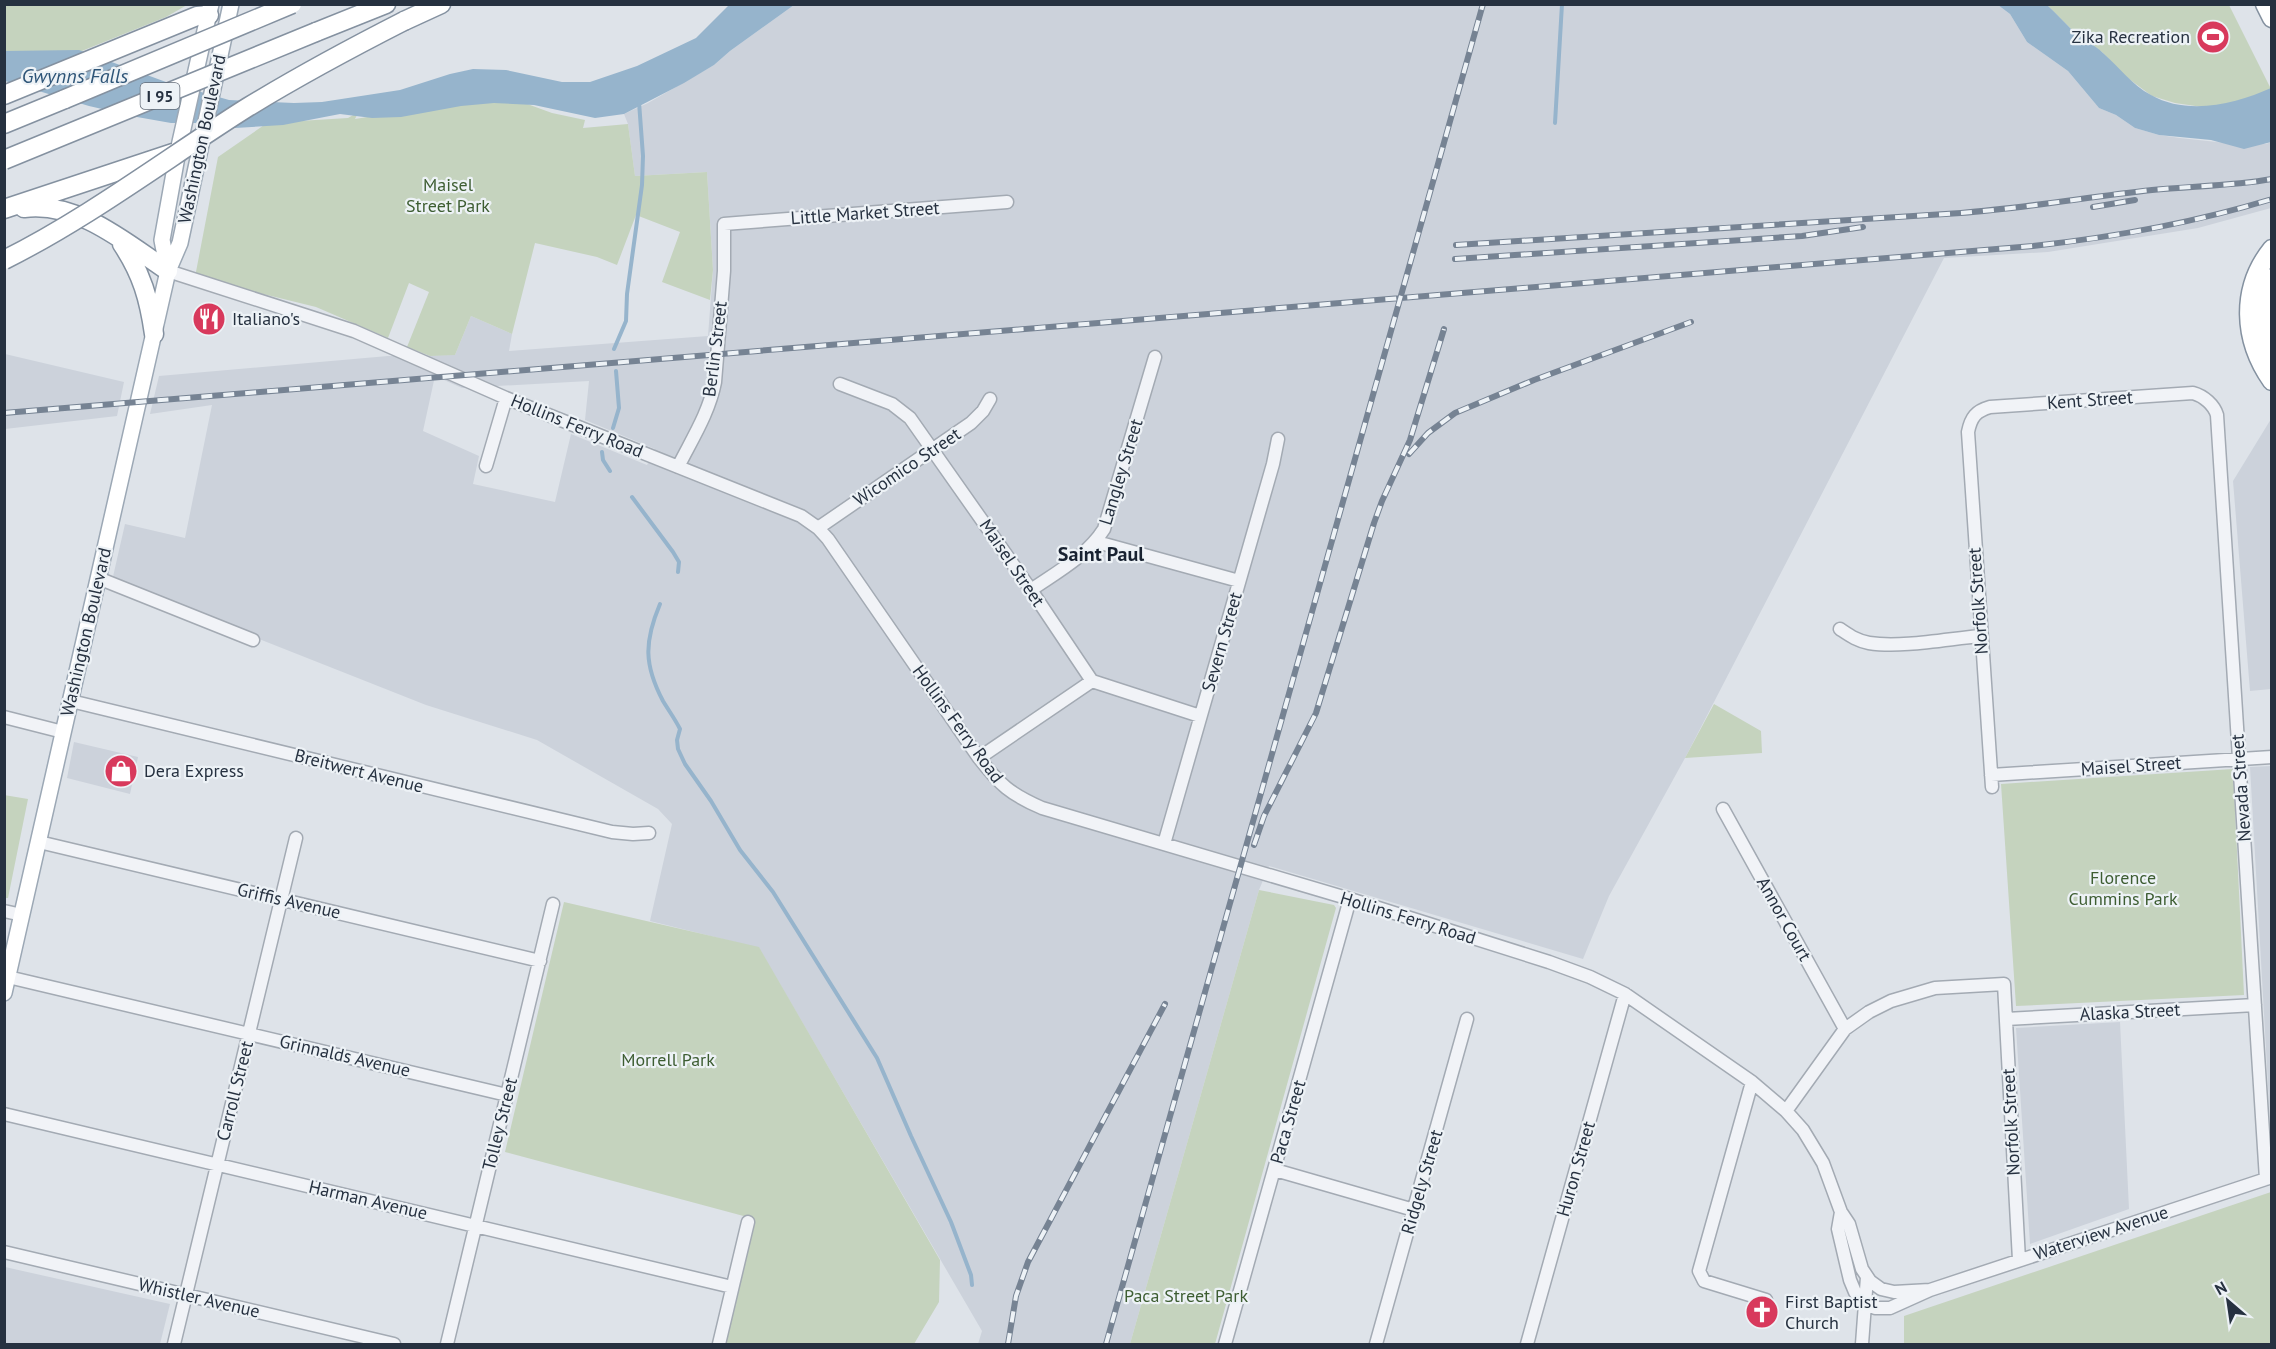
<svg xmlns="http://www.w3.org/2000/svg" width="2276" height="1349" font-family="'PT Sans',sans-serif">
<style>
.built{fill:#ccd2db;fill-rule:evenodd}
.green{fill:#c5d3be}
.water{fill:#96b4cc}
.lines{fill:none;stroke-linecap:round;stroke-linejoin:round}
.stream{stroke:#96b4cc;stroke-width:4}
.minor-casing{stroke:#a3aab3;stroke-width:15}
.major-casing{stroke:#9ca8b5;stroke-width:18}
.highway-casing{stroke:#8491a0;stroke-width:21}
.minor{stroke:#f1f3f7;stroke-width:12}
.major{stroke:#fff;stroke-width:15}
.highway{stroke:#fff;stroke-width:18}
.rail-casing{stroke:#768393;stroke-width:6}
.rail{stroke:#edf2f6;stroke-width:4;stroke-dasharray:11;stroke-linecap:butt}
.highway-bridge-casing{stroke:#8491a0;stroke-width:21;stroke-linecap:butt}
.highway-bridge{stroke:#fff;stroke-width:18}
.labels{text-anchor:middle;stroke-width:4.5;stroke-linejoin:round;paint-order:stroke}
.shield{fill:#edf2f6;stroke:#626b77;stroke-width:1.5}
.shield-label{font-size:16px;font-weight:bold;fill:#263140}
.poi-label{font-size:18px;fill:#263140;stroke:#edf2f6;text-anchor:start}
.street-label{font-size:18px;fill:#263140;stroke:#edf2f6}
.park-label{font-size:18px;fill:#3d5d32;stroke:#edf2f6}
.water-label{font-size:20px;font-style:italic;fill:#2d5477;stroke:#edf2f6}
.neighbourhood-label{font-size:20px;font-weight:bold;fill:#182231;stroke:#edf2f6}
</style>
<rect width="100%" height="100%" fill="#dee3e9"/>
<!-- built -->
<path class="built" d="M794,5H1998L2010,14L2027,42L2068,71L2099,108L2116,115L2135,128L2159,135L2180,138L2226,143L2266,144L2271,142V208L2198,228L2048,252L1944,258L1685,758L1609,896L1583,959L1269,866L1259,890L1130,1344H978L982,1331L759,948L650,921L672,824L658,809L537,740L426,705L112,581L125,524L185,538L212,405L150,414L159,376L388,356L455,355L471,316L512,334L509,351L708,336L713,270L707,172L635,176L628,124L624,114L648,103L714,65L730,51ZM435,376L462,388L589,381L585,420L655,449L647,465L571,434L555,502L473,484L479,456L423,431Z
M5,354L124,382L117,416L5,429Z
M2271,419V689L2250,691L2233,481Z
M74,742L138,757L130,794L67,778Z
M2271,766H2272L2271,1137L2250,767Z
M2120,1022L2129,1209L2030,1244L2016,1028Z
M5,1267L170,1304L160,1344H5Z"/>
<!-- green -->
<path class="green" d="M5,5H187L166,17L5,82Z
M2047,5H2229L2271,89L2249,98L2209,108L2175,103L2152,96L2125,76L2102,52L2074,32Z
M519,101L552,113L585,120L583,128L628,124L635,176L707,172L713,270L710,300L662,282L680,232L636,215L617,265L597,257L535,243L512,334L471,316L455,355L430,356L407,347L429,292L409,283L388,338L316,307L195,277L218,157L267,123L348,118L355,114L357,115L355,119L386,114L390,107Z
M1714,704L1761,731L1762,753L1685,758Z
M2233,769L2244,995L2016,1006L2001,784Z
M4,795L28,799L8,898H4Z
M1259,890L1334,905L1336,908L1215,1344H1130Z
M564,902L759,947L940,1260L939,1302L914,1344H721L751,1218L505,1152Z
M2271,1192V1344H1904V1316Z"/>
<!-- water -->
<path class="water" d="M729,5H794L730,51L714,65L684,83L624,114L595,118L534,105L494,103L461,106L401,117L372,118L340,114L283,125L235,128L203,123H171L137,117L89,106L5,81L4,51L79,50L166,82L229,100L294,103L322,102L400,90L450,74L473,69L506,70L562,82H590L637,66L696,38Z
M1998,5H2047C2056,13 2064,22 2073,31C2082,39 2094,44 2103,53C2119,67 2132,85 2151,95C2188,116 2236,104 2271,88V142L2244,149L2211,140L2159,135L2135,128L2116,115L2099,108L2068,71L2027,42L2010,14Z"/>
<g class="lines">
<!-- stream -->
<path class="stream" d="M1555,123L1562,4
M614,349L626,321L627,294L642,185L643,156L639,102
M613,428L619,408L616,371
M602,452L603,460L610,471
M632,497L673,552L679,562L678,572
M660,604C644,642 644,665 663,701C669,711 675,719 680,729L677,740L678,749L685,764L711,801L740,850L773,892L877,1058L911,1136L951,1222L971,1275L972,1285"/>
<!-- minor casing -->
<g class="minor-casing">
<path id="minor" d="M168,271L354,331L506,398L801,516L818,528L828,539L979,758C1000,785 1010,794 1042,808L1350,899L1549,962L1590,977L1625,994L1752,1082L1786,1111L1803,1130L1823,1163L1841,1212L1849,1224L1862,1269L1870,1281L1881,1289L1894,1292L1930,1290
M840,384L892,404L910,418L1031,590L1092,681L1200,716
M486,466L506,398
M678,467C692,439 709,413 715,382L724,271V224L1007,202
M818,528L971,423L983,411L990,399
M1097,542L1239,581
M98,578L253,640
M1031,590C1057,572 1087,556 1104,529L1155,357
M1840,629C1849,635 1857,641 1869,643C1901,648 1947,639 1980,636
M71,701L612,832L633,834L649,833
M4,717L63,732
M979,758L1092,681
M1991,775L2272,757
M1992,787L1968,432C1971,417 1976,411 1990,407L2193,393C2204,396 2214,405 2217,415L2266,1179
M1723,809L1845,1029
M39,842L540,961
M1164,844L1273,464L1278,439
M4,911L22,915
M8,977L507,1095
M2006,1019L2255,1005
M1752,1082L1699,1271L1704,1281L1766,1300
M1786,1111L1845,1029L1869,1012L1891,1001L1935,988L2004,984L2019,1260
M4,1114L732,1287
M1275,1170L1414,1210
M1841,1212L1838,1229L1850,1280L1855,1292L1862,1301L1875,1308H1890L1930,1290L2272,1177
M4,1252L394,1344
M174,1344L296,838
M447,1344L553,904
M719,1344L748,1222
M1225,1344L1350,899
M1376,1344L1467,1019
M1527,1344L1625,994
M1862,1344L1867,1277"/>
</g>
<!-- major casing -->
<g class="major-casing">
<path id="major" d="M168,271L162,240L178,151L211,4
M4,993L168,271L180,243L231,4"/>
</g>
<!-- highway casing -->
<g class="highway-casing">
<path id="highway" d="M2265,4L2272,18
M404,21L441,4
M316,32L386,4
M4,95L197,16L209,15
M4,124L65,99
M24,208C78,201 126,243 168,271
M4,209L173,153
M122,244C142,274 149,299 154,334
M2272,249C2240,289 2243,340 2272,381
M2272,278C2260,302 2261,331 2272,355"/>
</g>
<!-- minor -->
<use href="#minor" class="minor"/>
<!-- major -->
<use href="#major" class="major"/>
<!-- highway -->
<use href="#highway" class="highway"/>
<!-- rail casing -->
<g class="rail-casing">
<path id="rail" d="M2093,207L2135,200
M1456,245L1961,213C2025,208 2088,197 2152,190C2192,186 2232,186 2272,179
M1455,259L1802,236L1863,227
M4,413L2033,246C2115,237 2193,223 2272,199
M1409,454L1428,433L1455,413L1534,380L1691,322
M1254,845L1264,816L1316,713L1374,523L1382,501L1410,440L1444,329
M1008,1344L1016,1296L1028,1262L1165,1004
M1106,1344L1483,4"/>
</g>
<!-- rail -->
<use href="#rail" class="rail"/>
<!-- highway-bridge casing -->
<g class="highway-bridge-casing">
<path id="highway-bridge" d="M65,99L292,4
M4,160L316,32
M4,260C90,217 167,158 248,107C299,76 351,48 404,21"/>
</g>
<!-- highway-bridge -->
<use href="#highway-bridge" class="highway-bridge"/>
</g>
<!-- icons -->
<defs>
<g id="stadium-disc" transform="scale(1.725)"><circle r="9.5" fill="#d8395c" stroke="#edf2f6"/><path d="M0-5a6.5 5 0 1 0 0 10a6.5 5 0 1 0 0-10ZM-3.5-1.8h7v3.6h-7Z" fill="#fff"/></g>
<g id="restaurant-disc" transform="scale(1.725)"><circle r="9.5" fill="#d8395c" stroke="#edf2f6"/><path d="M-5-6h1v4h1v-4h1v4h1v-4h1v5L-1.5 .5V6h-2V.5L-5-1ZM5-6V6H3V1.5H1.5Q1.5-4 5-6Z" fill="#fff"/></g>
<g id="shop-disc" transform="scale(1.725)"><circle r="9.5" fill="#d8395c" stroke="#edf2f6"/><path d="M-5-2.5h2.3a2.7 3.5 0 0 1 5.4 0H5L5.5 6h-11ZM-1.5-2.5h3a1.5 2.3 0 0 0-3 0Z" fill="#fff"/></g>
<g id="church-disc" transform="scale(1.725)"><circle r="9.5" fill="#d8395c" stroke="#edf2f6"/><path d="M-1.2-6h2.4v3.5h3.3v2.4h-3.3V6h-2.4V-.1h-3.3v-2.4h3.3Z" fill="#fff"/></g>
</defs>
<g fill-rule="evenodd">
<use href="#stadium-disc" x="2213" y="37"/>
<use href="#restaurant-disc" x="209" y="319"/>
<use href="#shop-disc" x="121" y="771"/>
<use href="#church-disc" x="1762" y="1312"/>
</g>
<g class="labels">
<!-- shield labels -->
<rect class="shield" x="140.5" y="83" width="39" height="26" rx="4.5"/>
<g class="shield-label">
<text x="160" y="102">I 95</text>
</g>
<!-- poi labels -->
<g class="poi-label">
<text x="2190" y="43" text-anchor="end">Zika Recreation</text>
<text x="232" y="325">Italiano's</text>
<text x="144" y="777">Dera Express</text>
<text x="1785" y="1308">First Baptist<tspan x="1785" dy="21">Church</tspan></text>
</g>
<!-- street labels -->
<g class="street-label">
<text transform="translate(202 139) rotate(-78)" y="6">Washington Boulevard</text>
<text transform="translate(865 213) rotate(-4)" y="6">Little Market Street</text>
<text transform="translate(715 349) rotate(-83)" y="6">Berlin Street</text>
<text transform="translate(2090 400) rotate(-4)" y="6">Kent Street</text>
<text transform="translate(577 426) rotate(22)" y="6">Hollins Ferry Road</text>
<text transform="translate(907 467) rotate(-34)" y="6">Wicomico Street</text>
<text transform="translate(1121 472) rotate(-73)" y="6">Langley Street</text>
<text transform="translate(1012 563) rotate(56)" y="6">Maisel Street</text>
<text transform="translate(1978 601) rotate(-94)" y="6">Norfolk Street</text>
<text transform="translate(86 632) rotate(-77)" y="6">Washington Boulevard</text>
<text transform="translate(1222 642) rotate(-74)" y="6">Severn Street</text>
<text transform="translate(958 724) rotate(54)" y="6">Hollins Ferry Road</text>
<text transform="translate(2131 766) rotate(-4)" y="6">Maisel Street</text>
<text transform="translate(359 771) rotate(14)" y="6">Breitwert Avenue</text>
<text transform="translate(2241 788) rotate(-94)" y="6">Nevada Street</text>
<text transform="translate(289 901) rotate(13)" y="6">Griffis Avenue</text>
<text transform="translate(1408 918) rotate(17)" y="6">Hollins Ferry Road</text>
<text transform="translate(1784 919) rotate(61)" y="6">Annor Court</text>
<text transform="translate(2130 1012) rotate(-3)" y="6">Alaska Street</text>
<text transform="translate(345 1056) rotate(13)" y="6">Grinnalds Avenue</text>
<text transform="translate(235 1091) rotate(-76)" y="6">Carroll Street</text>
<text transform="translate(1288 1122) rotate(-74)" y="6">Paca Street</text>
<text transform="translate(2011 1122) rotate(-93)" y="6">Norfolk Street</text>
<text transform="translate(500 1124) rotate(-76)" y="6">Tolley Street</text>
<text transform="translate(1576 1169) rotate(-74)" y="6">Huron Street</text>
<text transform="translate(1422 1182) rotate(-74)" y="6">Ridgely Street</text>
<text transform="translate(368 1200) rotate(13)" y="6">Harman Avenue</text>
<text transform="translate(2101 1233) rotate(-18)" y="6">Waterview Avenue</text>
<text transform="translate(199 1298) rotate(13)" y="6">Whistler Avenue</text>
</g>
<!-- park labels -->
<g class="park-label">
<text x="448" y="191">Maisel<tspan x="448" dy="21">Street Park</tspan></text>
<text x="2123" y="884">Florence<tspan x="2123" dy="21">Cummins Park</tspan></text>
<text x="668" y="1066">Morrell Park</text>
<text x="1186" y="1302">Paca Street Park</text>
</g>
<!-- water labels -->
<g class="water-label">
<text x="75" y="83">Gwynns Falls</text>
</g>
<!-- neighbourhood labels -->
<g class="neighbourhood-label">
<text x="1101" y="561">Saint Paul</text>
</g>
</g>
<!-- border -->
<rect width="2276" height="1349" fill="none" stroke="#263140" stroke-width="12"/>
<!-- north arrow -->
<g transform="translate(2228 1301) rotate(331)" stroke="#edf2f6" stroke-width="4.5" paint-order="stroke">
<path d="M0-4.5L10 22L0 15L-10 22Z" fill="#263140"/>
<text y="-9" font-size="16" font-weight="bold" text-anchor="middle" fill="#263140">N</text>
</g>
</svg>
